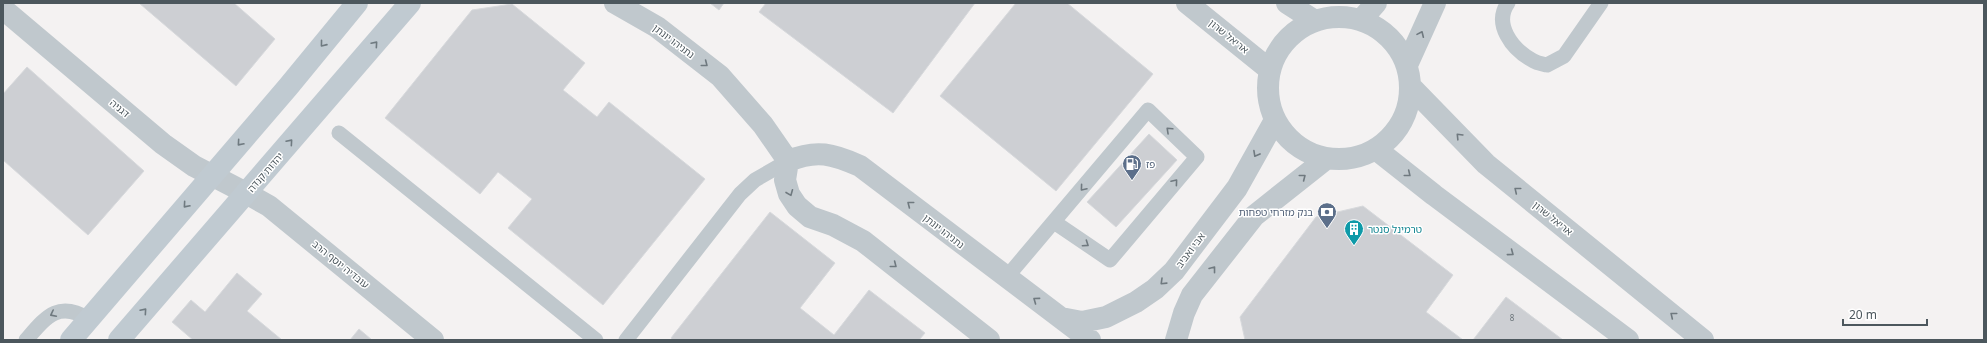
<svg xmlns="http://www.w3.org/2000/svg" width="1987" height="343" font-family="'Noto Sans','Noto Sans Hebrew',sans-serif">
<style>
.building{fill:#cdcfd3;stroke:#d7d9dc}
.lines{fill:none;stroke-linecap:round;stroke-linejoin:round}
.lane{stroke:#c0c8cd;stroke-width:15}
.street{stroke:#c0c8cd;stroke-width:22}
.secondary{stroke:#c0cad1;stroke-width:22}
.oneway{stroke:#6f797f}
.oneway2{stroke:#6f7a80}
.labels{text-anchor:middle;stroke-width:3;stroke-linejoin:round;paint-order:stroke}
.number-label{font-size:8px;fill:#6c757a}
.street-label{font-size:10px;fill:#4c575d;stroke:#fff}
.service-label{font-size:10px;fill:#4e5e75;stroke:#fff;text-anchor:start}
.culture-label{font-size:10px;fill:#0d838f;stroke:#fff;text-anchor:start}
</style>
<rect width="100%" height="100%" fill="#f4f2f2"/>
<!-- building -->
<path class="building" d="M139,3H234L275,39L236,86Z
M710,3H724L719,10Z
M766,3H975L893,113L759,12Z
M1016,3H1067L1153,74L1056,191L940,96Z
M512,4L585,63L563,90L597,117L609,102L705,179L603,305L508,228L532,199L498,172L480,194L385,118L472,10Z
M27,67L144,171L88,235L3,160V94Z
M1149,134L1177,160L1116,227L1087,202Z
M1363,206L1453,275L1426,312L1463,340H1245L1240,317L1316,217Z
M770,212L835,263L800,308L834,335L869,290L925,333L919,340H673L671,338Z
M237,273L262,294L247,311L282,340H193L172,322L191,300L205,312Z
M1506,297L1563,340H1473Z
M359,329L372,340H350Z"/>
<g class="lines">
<!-- lane -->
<path class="lane" d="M1508,3C1493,24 1512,49 1532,60C1536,63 1542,64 1547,65L1564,56L1601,3
M339,133L596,340
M1006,278L1148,110L1197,157L1110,260L1054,222
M26,340C46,317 58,300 89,319
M626,340L740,194L755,180L788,161"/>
<!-- street -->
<path class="street" d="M615,3L657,27L720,76L763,125L788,161
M1187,3L1270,70
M1287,3L1315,21
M3,9L163,144L194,166L246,193L269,206L433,340
M1268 88a71 71 0 1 1 142 0a71 71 0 1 1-142 0Z
M1361,20L1376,3
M1407,65L1435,3
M1411,87L1486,164L1703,340
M1377,150L1434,195L1628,340
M1061,318L1082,322L1106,317L1136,302L1155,289L1174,271L1237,188L1275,120
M989,340L863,241L833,225L810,217L797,206L789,194L785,180L788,161C817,149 833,154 860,166L1090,340
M1176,340L1184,313L1192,295L1254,216L1326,159"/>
<!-- secondary -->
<path class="secondary" d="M71,340L288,87L357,3
M119,340L410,3"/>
</g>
<!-- one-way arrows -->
<defs><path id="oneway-chevron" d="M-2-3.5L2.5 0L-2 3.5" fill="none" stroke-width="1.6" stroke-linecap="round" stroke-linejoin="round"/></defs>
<g class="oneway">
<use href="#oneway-chevron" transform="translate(1421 34) rotate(-66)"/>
<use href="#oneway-chevron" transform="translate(705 64) rotate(38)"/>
<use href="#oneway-chevron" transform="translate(1169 130) rotate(-137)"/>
<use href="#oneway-chevron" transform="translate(1459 136) rotate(-134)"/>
<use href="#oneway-chevron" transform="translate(1256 154) rotate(119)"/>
<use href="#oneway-chevron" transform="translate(1408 174) rotate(39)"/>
<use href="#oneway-chevron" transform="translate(1303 177) rotate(-38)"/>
<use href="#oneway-chevron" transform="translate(1175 182) rotate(-50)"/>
<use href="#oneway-chevron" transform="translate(1083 188) rotate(130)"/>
<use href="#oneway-chevron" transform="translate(1517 190) rotate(-141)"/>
<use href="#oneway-chevron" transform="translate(790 193) rotate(68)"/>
<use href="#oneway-chevron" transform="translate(910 204) rotate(-142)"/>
<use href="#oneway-chevron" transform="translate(1086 244) rotate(34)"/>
<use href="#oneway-chevron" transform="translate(1511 253) rotate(37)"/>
<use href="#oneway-chevron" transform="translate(894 265) rotate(38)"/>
<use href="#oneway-chevron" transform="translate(1213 269) rotate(-52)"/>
<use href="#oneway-chevron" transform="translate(1163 282) rotate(136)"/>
<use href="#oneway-chevron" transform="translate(1036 300) rotate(-144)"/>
<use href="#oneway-chevron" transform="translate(53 314) rotate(153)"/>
<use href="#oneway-chevron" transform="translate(1673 315) rotate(-141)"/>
</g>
<g class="oneway2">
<use href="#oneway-chevron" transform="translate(323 44) rotate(129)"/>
<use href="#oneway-chevron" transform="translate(375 44) rotate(-49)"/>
<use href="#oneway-chevron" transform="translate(290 142) rotate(-49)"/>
<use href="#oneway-chevron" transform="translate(240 143) rotate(131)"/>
<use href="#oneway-chevron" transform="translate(186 205) rotate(131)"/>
<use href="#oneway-chevron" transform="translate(144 311) rotate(-49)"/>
</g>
<!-- icons -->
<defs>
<g id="fuel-pin" transform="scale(1)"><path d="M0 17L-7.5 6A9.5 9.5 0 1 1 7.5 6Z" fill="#5c6f8a" stroke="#fff"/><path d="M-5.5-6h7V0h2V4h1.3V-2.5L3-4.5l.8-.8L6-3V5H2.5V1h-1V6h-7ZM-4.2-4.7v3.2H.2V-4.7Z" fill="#fff"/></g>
<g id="bank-pin" transform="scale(1)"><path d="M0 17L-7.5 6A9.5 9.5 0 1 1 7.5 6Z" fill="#5c6f8a" stroke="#fff"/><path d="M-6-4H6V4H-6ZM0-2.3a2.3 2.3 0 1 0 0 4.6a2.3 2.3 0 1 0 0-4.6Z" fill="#fff"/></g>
<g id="building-pin" transform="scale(1)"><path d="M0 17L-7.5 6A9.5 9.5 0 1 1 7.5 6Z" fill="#0f9aa8" stroke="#fff"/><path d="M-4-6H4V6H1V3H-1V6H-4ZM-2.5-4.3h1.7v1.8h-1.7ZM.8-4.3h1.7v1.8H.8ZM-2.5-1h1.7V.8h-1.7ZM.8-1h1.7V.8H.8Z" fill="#fff"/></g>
</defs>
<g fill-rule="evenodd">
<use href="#fuel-pin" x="1132" y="164"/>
<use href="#bank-pin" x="1327" y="212"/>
<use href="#building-pin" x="1354" y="229"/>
</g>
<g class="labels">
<!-- number labels -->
<g class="number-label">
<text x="1512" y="321">8</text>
</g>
<!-- street labels -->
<g class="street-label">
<text transform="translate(1229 36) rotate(39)" y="4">אריאל שרון</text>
<text transform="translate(674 41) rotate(37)" y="4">נתניהו יונתן</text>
<text transform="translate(120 108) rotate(40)" y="4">דגניה</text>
<text transform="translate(265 172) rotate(-49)" y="4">יהדות קנדה</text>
<text transform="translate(1553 218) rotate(39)" y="4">אריאל שרון</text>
<text transform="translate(944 231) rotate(38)" y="4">נתניהו יונתן</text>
<text transform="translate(1190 250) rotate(-53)" y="4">אבי ואביב</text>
<text transform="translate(341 264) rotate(39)" y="4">עובדיה יוסף הרב</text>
</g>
<!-- service labels -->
<g class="service-label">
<text x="1146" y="168">פז</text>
<text x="1313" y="216" text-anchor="end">בנק מזרחי טפחות</text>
</g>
<!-- culture labels -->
<g class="culture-label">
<text x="1368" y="233">טרמינל סנטר</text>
</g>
</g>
<!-- border -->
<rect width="1987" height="343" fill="none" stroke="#4c575d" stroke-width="8"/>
<!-- scale -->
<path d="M1843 319v6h84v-6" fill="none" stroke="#4c575d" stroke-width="2"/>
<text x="1849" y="319" font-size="12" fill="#4c575d" stroke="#ffffff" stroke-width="3" paint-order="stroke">20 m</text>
</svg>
